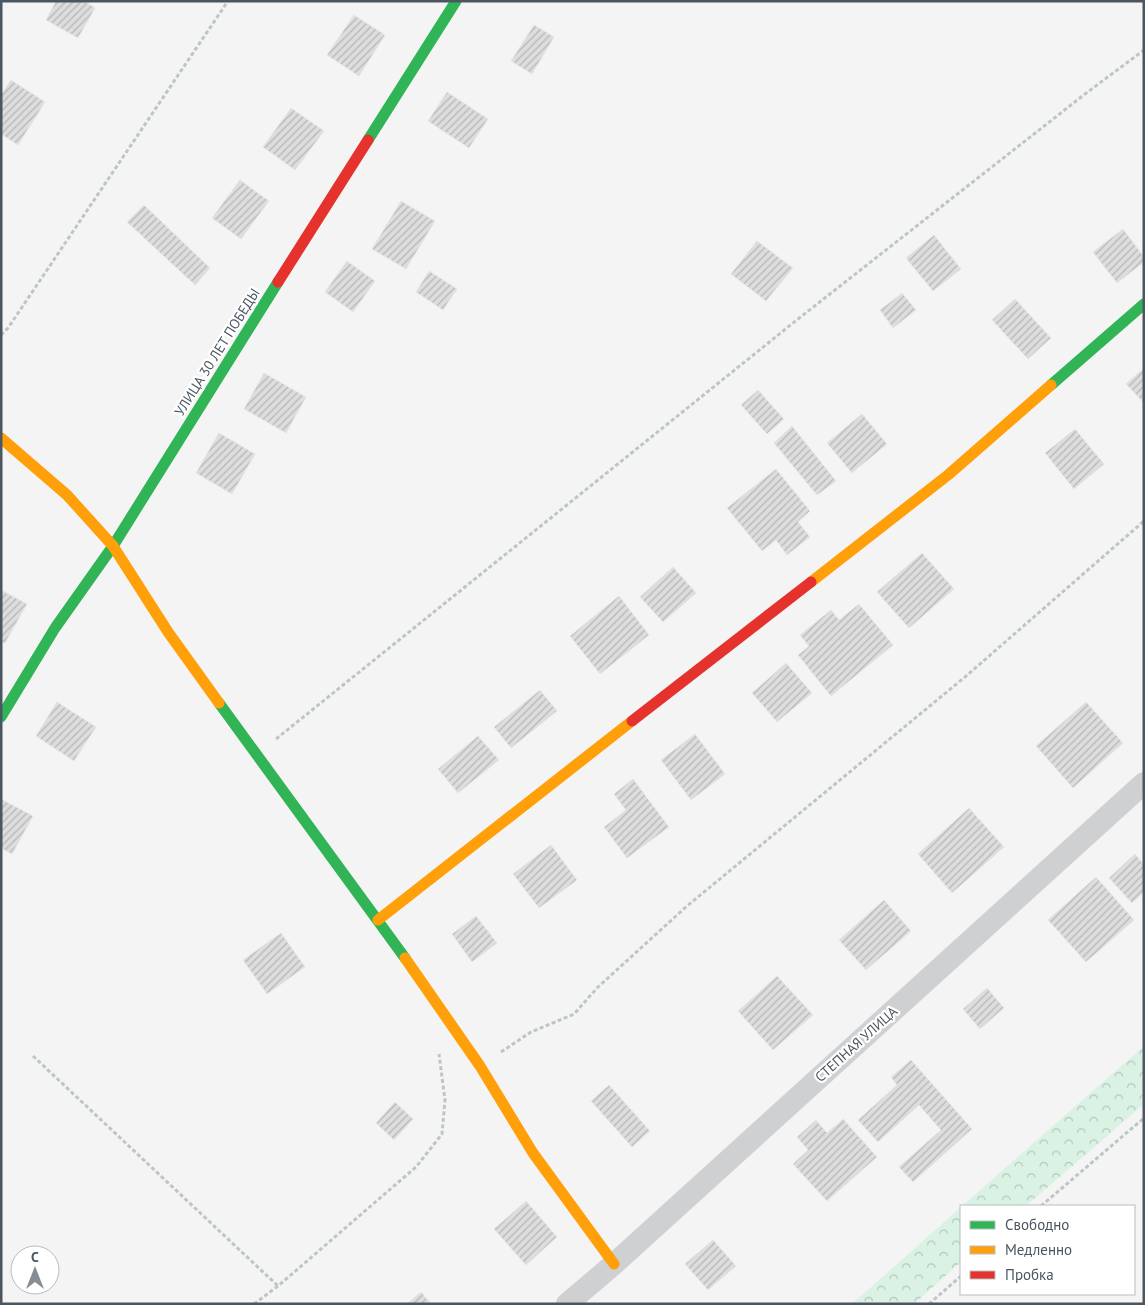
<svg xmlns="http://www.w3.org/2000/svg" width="1145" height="1305" font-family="'PT Sans',sans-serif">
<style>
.forest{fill:url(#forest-crowns)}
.building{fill:url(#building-hatch);stroke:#e5e6e7}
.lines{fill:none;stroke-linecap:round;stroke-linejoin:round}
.path{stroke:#bcc7c4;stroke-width:3;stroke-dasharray:4 2.5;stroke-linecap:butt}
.street{stroke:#ced0d2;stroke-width:22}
.fast{stroke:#30b455;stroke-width:11}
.slow{stroke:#ff9f0a;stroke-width:11}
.jam{stroke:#e5322d;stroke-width:11}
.labels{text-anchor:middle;stroke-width:4.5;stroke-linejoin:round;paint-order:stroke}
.street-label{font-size:14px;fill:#4a5661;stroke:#fff}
</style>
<defs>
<pattern id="forest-crowns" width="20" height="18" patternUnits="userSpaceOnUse" patternTransform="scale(1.25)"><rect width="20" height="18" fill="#d9f2e3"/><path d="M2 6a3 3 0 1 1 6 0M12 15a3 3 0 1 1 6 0" fill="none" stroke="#b2c7bb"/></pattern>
<pattern id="building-hatch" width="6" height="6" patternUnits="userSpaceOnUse" patternTransform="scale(1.25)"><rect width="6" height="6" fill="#ddddde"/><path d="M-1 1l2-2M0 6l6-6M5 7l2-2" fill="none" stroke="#b5b6b7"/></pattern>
</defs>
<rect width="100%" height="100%" fill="#f4f4f4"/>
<!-- forest -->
<path class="forest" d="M1144,1046V1104L1026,1206H962Z
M961,1207V1262L914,1304H852Z"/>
<!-- building -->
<path class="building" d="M56,1H84L95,8L78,38L46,20Z
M354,15L385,35L359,76L327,55Z
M534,25L554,37L532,74L511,61Z
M11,80L45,102L18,145L1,134V95Z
M447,92L488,119L469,148L428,121Z
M291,108L324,131L295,170L263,147Z
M240,180L269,201L241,239L212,218Z
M401,201L435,221L406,269L372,249Z
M144,205L210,268L195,285L127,222Z
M1123,229L1144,257V262L1117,283L1093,252Z
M934,235L961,269L933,291L906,258Z
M757,241L793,268L766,301L731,274Z
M347,261L375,281L353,312L325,292Z
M429,271L457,289L443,310L416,292Z
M902,293L916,310L893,328L880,310Z
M1015,299L1051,338L1028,359L992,320Z
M1144,368V403L1126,384Z
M264,373L306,397L286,433L244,409Z
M758,390L784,419L767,434L741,405Z
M862,414L887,444L852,473L827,443Z
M792,426L836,481L817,495L774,443Z
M1075,429L1104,464L1074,489L1045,453Z
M219,433L255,454L232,494L196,473Z
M776,469L810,511L798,522L810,537L787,555L776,540L762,551L727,508Z
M922,553L954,589L909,628L877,592Z
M673,567L696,593L663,622L640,597Z
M1,590L27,604L5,643L1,642Z
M619,596L649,635L600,674L570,636Z
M859,604L893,645L831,696L798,655L809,646L800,635L831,610L839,620Z
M786,663L812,693L777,722L752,693Z
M540,690L557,711L511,748L494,727Z
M57,702L96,727L74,761L36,736Z
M1086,702L1123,743L1073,788L1036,746Z
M695,734L725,774L691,800L661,760Z
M478,736L499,760L458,793L438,769Z
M633,779L669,827L627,858L604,827L626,810L614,794Z
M1,799L33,816L12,854L1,848Z
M969,808L1004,847L952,893L918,854Z
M551,845L577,880L539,908L513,874Z
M1135,854L1144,865V892L1132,903L1109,878Z
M1096,877L1134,920L1086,962L1048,920Z
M884,900L911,931L866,970L839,940Z
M476,916L497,943L472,962L452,934Z
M281,933L305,967L267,994L243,960Z
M777,976L813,1015L773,1050L738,1011Z
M987,988L1004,1008L980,1029L963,1009Z
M911,1060L972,1129L913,1182L899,1167L941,1130L919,1105L878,1142L858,1120L897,1085L891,1077Z
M609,1085L650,1131L632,1147L591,1101Z
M395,1102L413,1119L394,1140L376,1123Z
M843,1119L877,1157L827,1201L793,1164L808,1150L797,1137L816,1120L827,1133Z
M526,1201L557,1237L526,1265L494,1229Z
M713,1240L736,1266L708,1290L685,1264Z
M421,1292L431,1304H407Z"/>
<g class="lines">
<!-- path -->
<path class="path" d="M1,335L8,328L228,1
M276,739L798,319L1085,94L1144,50
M501,1052L531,1032L574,1014L598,987L687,906L965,677L1144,521
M33,1056L278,1286
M1041,1206L1144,1118
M254,1304L278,1286L416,1167L442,1134L445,1100L439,1054
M929,1304L961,1276"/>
<!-- street -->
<path class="street" d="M567,1304L614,1264L1144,783"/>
<!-- fast -->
<path class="fast" d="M368,140L456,1
M1051,385L1144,304
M219,703L405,958
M1,717L55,628L113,546L278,282"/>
<!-- slow -->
<path class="slow" d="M1,438L67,495L113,546L168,632L219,703
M811,582L948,475L1051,385
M378,920L632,721
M405,958L480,1066L533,1153L614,1264"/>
<!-- jam -->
<path class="jam" d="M278,282L368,140
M632,721L811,582"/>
</g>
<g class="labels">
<!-- street labels -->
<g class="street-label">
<text transform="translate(217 352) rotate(-58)" y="5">УЛИЦА 30 ЛЕТ ПОБЕДЫ</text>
<text transform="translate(856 1044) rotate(-42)" y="5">СТЕПНАЯ УЛИЦА</text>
</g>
</g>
<!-- border -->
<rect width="1145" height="1305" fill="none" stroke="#4a5661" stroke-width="5"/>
<!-- legend -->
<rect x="960" y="1205" width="175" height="90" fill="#ffffff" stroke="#b7bbc0"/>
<rect x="970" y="1221" width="25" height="8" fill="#30b455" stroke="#b7bbc0"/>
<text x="1005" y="1230" font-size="15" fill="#4a5661">Свободно</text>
<rect x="970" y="1246" width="25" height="8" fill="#ff9f0a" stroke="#b7bbc0"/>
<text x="1005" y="1255" font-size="15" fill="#4a5661">Медленно</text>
<rect x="970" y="1271" width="25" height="8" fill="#e5322d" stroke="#b7bbc0"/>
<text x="1005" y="1280" font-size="15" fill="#4a5661">Пробка</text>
<!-- north arrow -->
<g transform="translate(35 1270)"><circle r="24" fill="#ffffff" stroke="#b7bbc0"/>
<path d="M0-4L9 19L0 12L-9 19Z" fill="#868d94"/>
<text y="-8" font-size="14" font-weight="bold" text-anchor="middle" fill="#4a5661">С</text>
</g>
</svg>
